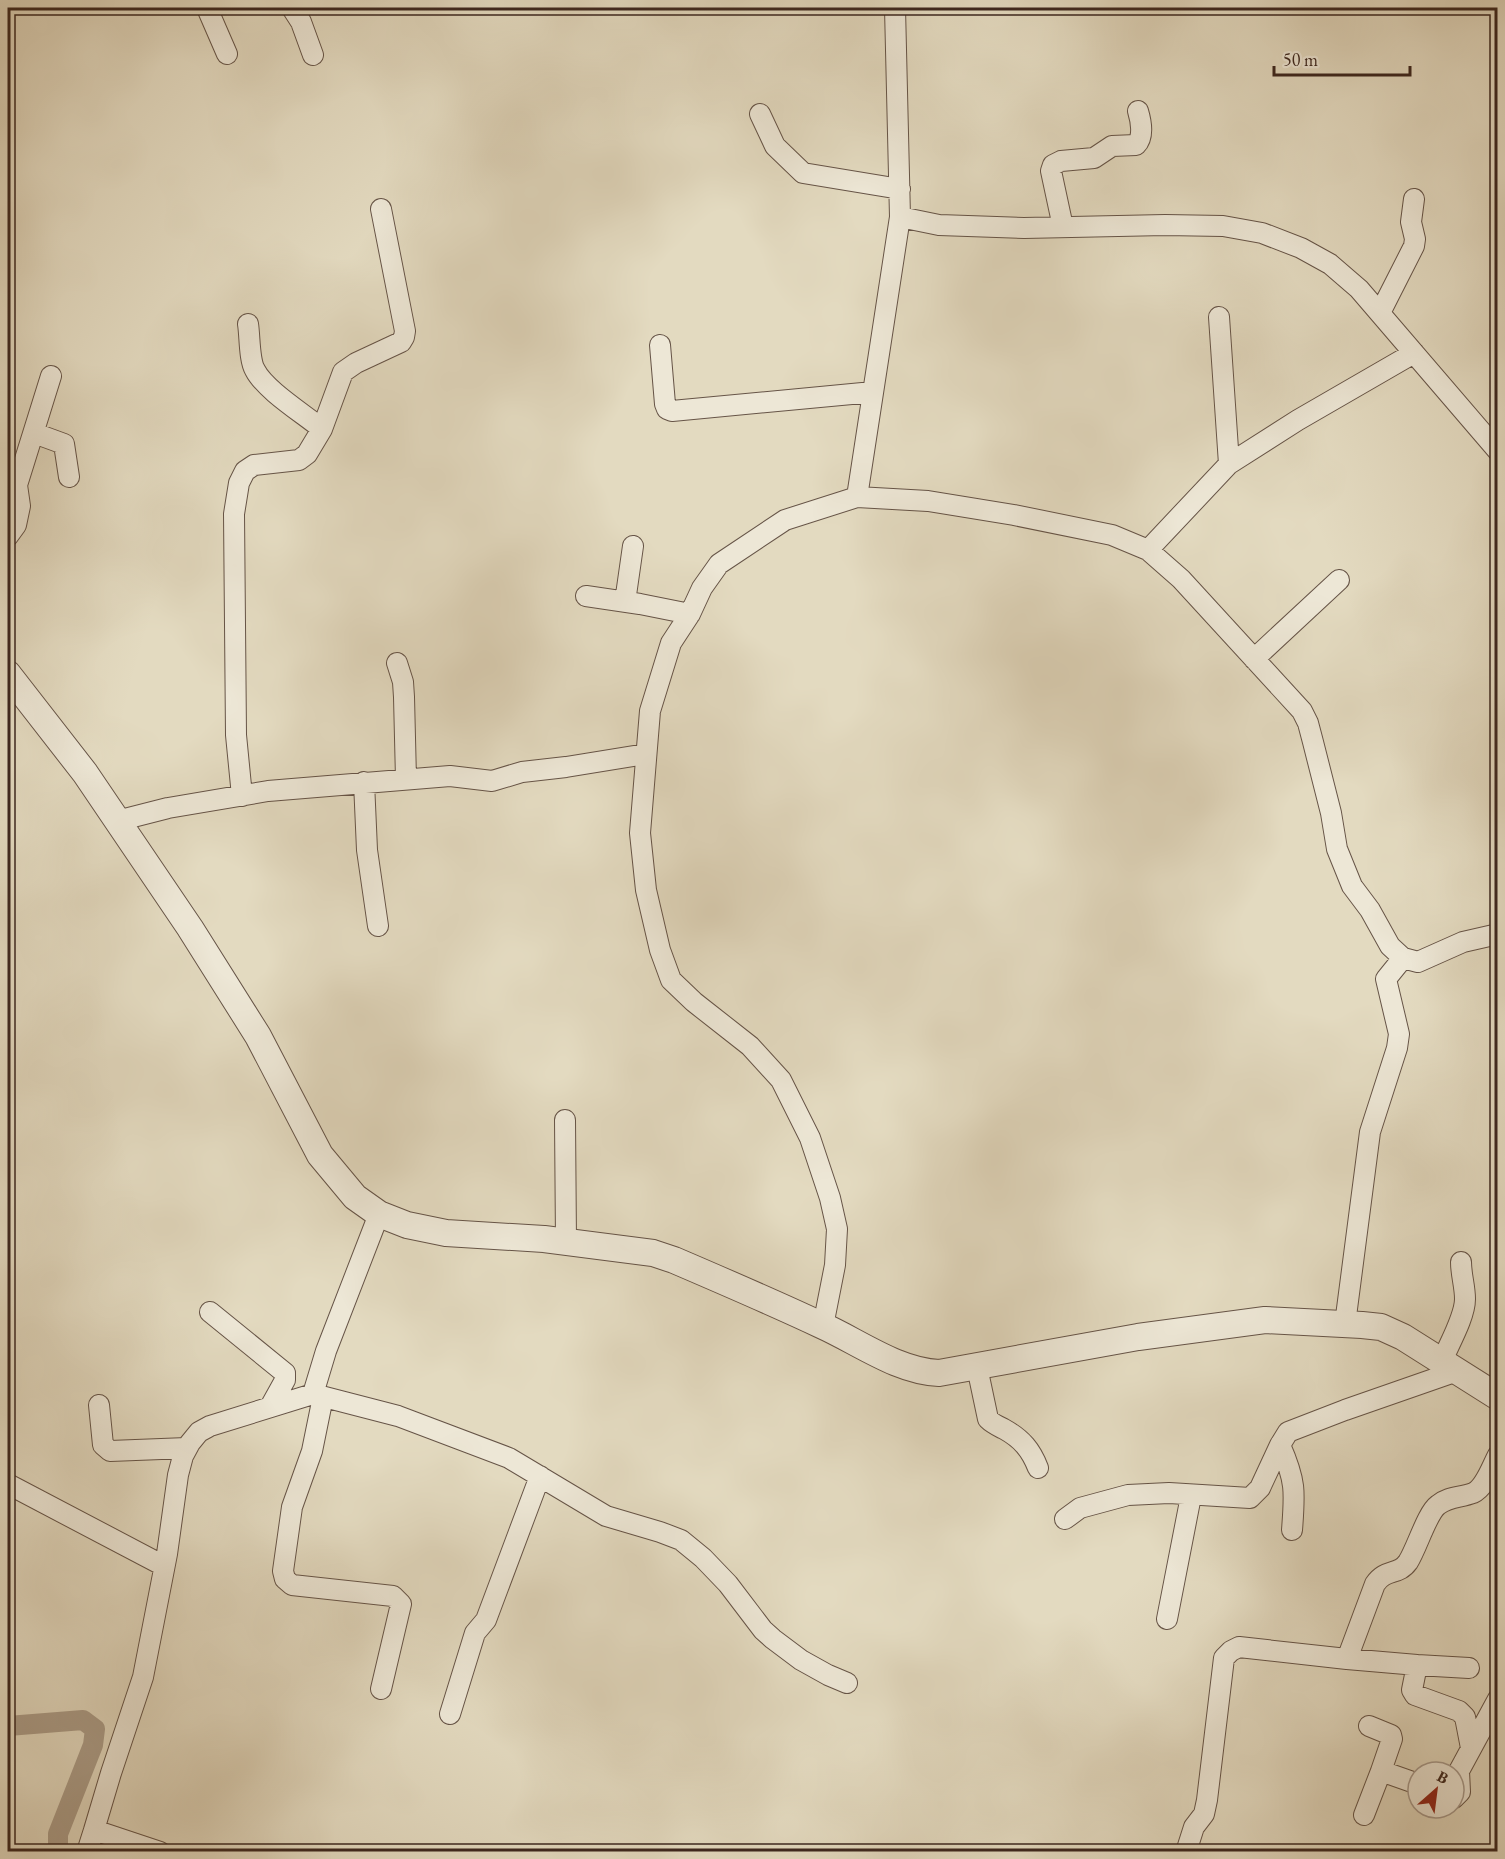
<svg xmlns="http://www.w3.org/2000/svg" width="1505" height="1859" font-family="'EB Garamond',serif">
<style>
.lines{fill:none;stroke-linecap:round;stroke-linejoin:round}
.canal{stroke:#ab9d89;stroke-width:20}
.minor-casing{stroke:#665447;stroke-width:22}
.tertiary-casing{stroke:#665447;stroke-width:28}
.minor{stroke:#ede7d6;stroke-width:20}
.tertiary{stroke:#ede7d6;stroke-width:26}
</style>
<rect width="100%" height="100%" fill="#e3dac0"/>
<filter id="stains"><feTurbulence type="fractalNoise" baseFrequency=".00333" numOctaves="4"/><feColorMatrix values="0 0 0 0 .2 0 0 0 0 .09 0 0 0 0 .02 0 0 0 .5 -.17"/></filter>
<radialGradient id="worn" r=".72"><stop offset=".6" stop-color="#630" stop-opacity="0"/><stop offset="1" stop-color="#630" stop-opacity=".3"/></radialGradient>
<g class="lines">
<!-- canal -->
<path class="canal" d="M8,1726L83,1720L95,1729L93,1745L58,1834V1848L62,1852"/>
<!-- minor casing -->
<g class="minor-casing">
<path id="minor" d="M207,8L227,54
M292,8L301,22L313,55
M760,114L775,146L803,173L900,189
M900,217L939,225L1024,228L1165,225L1223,226L1262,233L1301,248L1330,264L1359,289L1498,451
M1063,227L1051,171L1053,165L1061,161L1094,158L1112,146L1136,145C1144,137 1141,121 1138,111
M1380,313L1414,246L1415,239L1411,222L1414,199
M248,324C250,336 249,360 255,370C265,390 304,414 322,429
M660,345L665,404L667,409L672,411L873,392
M34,433L64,444L69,477
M1229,464L1298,420L1414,353
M857,497L928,501L1014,515L1112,535L1148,550L1181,579L1302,711L1308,723L1313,742L1331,813L1337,849L1352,886L1370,910L1390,946L1403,958L1418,962L1463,942L1498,934
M8,536L16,525L20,506L17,485L51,376
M1148,550L1229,464L1219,317
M586,596L640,604L690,614
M625,602L633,546
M1254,659L1339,580
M397,663L403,682L404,697L406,779
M364,782L367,850L378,926
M242,796L236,735L234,514L239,483L245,471L254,465L299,460L307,454L322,429L343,372L356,363L401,342L404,337L405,331L381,209
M117,821L168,808L268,791L450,776L492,781L522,772L566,767L646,754
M565,1120L566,1242
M210,1312L285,1373V1380L270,1407
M1345,1324L1370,1132L1397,1048L1399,1034L1386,979L1403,958
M823,1326L835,1265L837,1229L830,1198L810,1138L781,1080L750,1046L694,1002L671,980L660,950L646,890L640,833L650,711L671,643L690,614L702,588L719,564L785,520L857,497L900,217L895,8
M1442,1361C1449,1344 1465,1317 1465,1299C1465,1286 1461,1275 1461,1262
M977,1367L988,1419C993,1424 998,1426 1004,1429C1022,1439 1031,1450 1038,1468
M313,1394L398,1416L509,1458L606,1516L660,1532L681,1540L703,1558L728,1584L763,1630L773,1639L801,1660L828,1675L847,1683
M323,1397L312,1451L292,1507L283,1571L285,1579L292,1585L393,1596L401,1604L381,1689
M99,1405L103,1445L110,1451L187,1448
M8,1484L164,1566
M1065,1519L1080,1508L1128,1495L1169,1493L1250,1498L1260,1488L1280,1445
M1292,1530C1295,1492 1296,1481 1280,1445L1288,1432L1345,1410L1457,1371
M1167,1619L1191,1496
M1347,1659L1417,1665
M1469,1668L1417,1665L1412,1690L1415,1695L1459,1711L1465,1717L1471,1748
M450,1714L475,1633L486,1620L540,1476
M1369,1726L1391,1735L1392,1739L1381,1771
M1454,1798L1460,1792L1459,1771L1498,1699
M1364,1815L1381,1771L1418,1784
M94,1830L111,1773L143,1677L167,1554L178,1475L183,1456L190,1443L199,1432L210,1426L313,1394L326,1351L379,1214
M87,1852L94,1830L160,1852
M1186,1852L1194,1827L1204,1814L1207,1800L1224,1658L1231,1651L1239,1647L1347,1659L1375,1584C1386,1568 1398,1576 1408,1562C1417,1548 1427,1513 1438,1505C1449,1496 1460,1498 1473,1493C1485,1488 1492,1466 1498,1455"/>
</g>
<!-- tertiary casing -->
<g class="tertiary-casing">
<path id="tertiary" d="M8,674L85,773L190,928L258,1036L320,1155L355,1197L379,1214L407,1225L446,1233L544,1239L653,1253L674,1260C723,1281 772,1302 821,1325C859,1342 897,1371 939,1373L1138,1337L1265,1320L1362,1325L1381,1327L1403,1337L1498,1397"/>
</g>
<!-- minor -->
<use href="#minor" class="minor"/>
<!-- tertiary -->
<use href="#tertiary" class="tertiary"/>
</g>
<!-- margin -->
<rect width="1505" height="1859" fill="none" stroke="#e3dac0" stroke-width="30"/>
<rect x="9" y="9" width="1487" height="1841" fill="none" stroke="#3d271f" stroke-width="3"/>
<rect x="15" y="15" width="1475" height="1829" fill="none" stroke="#3d271f" stroke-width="1.5"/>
<!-- north arrow -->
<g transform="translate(1436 1790) rotate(28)"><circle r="28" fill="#ede7d6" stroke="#a79a8d" stroke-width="1.5"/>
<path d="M0-4.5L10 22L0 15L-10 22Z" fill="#8f2418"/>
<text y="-9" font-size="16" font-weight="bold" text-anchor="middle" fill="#3d271f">B</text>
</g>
<!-- scale -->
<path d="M1274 66v9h136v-9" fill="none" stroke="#3d271f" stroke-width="3"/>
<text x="1283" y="66" font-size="18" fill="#3d271f" stroke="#ede7d6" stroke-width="4.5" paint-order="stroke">50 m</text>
<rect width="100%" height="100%" filter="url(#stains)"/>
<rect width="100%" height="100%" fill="url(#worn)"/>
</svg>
